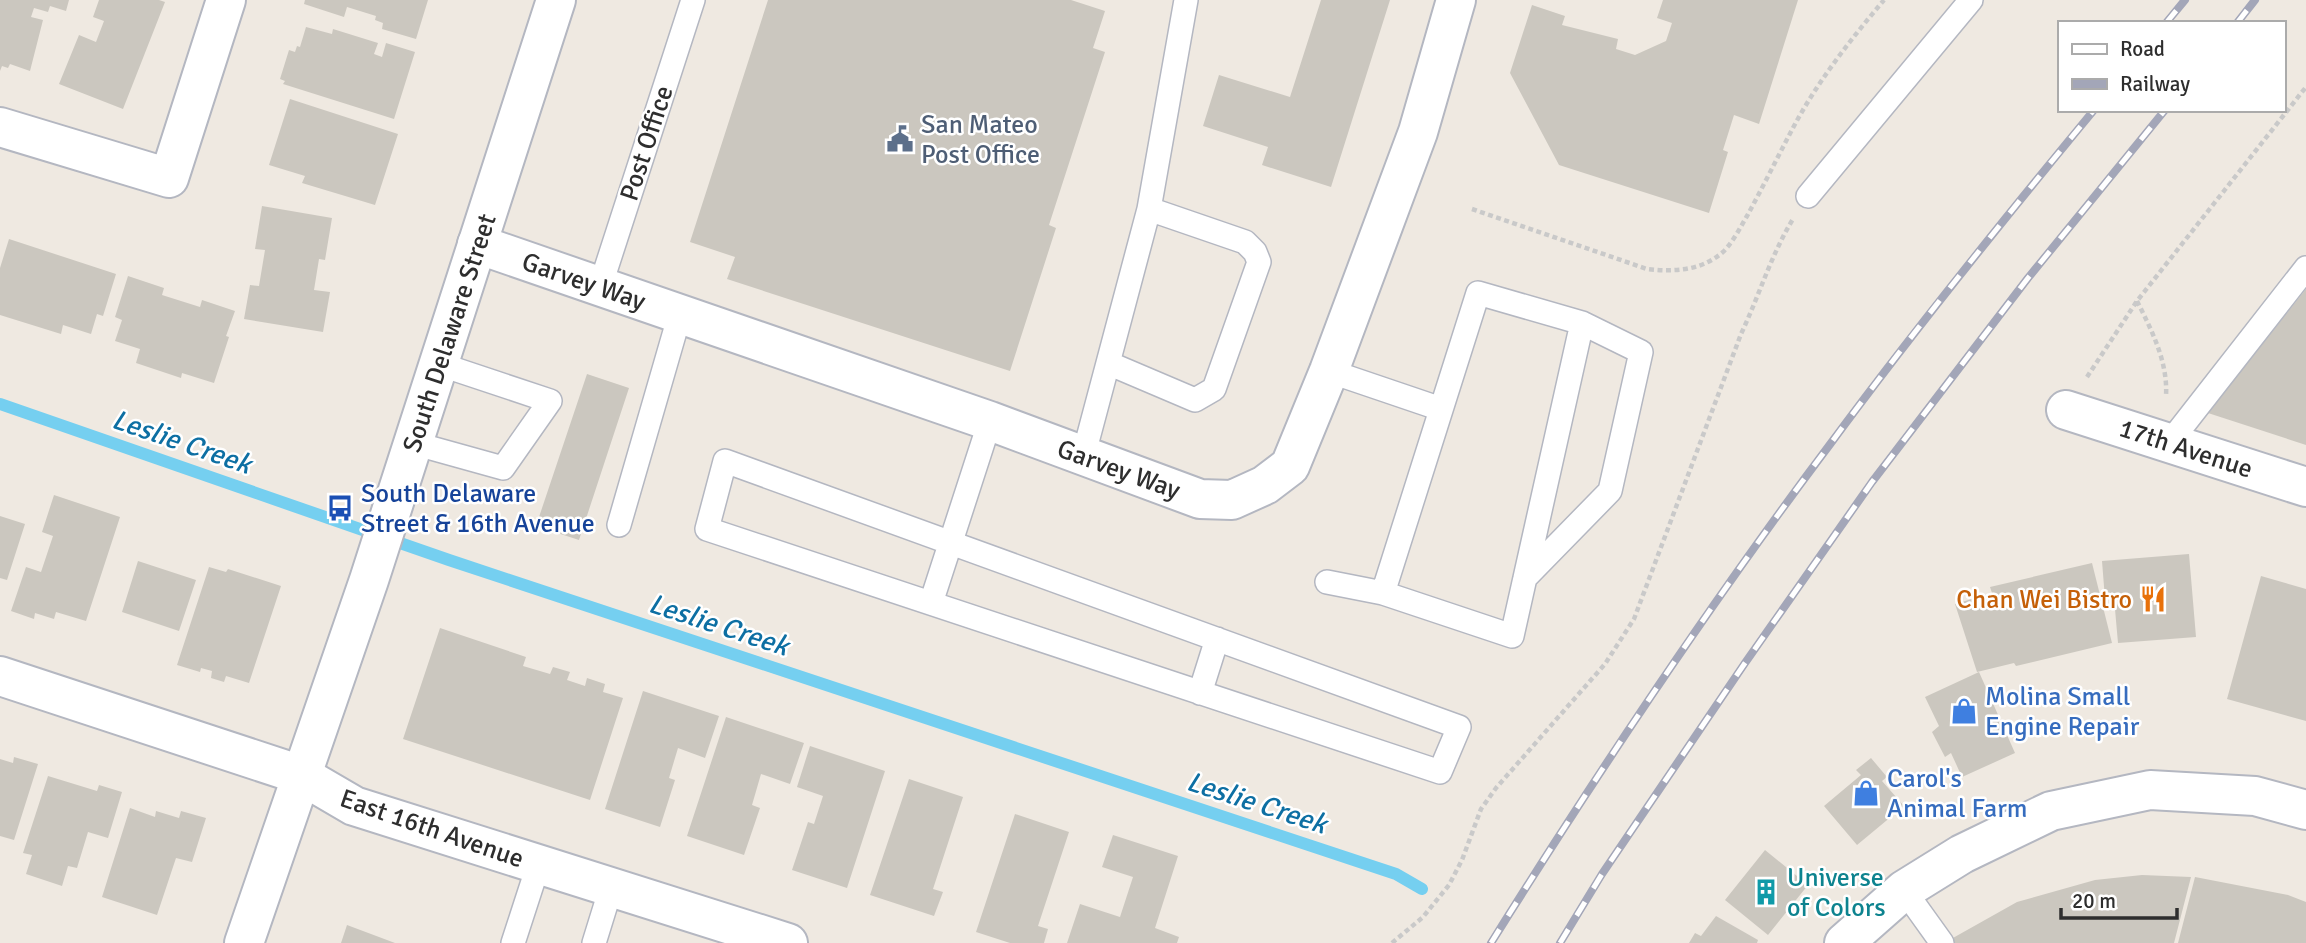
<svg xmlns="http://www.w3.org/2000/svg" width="2306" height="943" font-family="Signika,sans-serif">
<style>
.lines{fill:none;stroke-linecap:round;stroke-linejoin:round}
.stream{stroke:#75cff0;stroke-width:12}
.building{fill:#cbc7bf}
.service-casing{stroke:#b4b7c1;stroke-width:26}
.minor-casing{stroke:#b4b7c1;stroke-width:42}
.tertiary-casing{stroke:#b4b7c1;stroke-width:42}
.secondary-casing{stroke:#b4b7c1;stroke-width:42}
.path{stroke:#c9c9c9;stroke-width:4.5;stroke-dasharray:5 3.5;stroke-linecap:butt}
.service{stroke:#fff;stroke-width:23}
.minor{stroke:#fff;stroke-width:38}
.tertiary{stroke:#fff;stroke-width:38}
.secondary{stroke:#fff;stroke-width:38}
.rail-casing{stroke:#a3a6b8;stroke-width:8}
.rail{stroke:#fff;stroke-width:5;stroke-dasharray:16;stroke-linecap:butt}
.labels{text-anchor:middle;stroke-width:5;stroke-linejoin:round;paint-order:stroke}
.service-label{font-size:26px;fill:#4e5e75;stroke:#fff;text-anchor:start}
.street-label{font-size:26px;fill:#2e2e2e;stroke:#fff}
.transit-label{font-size:26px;fill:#164399;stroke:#fff;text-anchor:start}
.food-label{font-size:26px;fill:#c56008;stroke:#fff;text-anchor:end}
.shop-label{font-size:26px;fill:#366cbe;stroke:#fff;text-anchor:start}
.culture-label{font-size:26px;fill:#0d838f;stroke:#fff;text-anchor:start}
.water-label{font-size:28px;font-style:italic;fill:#0d6fa3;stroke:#fff}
</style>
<rect width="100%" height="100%" fill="#efe9e1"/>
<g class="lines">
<!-- stream -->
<path class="stream" d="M0,404L449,560L1396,874L1422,889"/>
</g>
<!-- building -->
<path class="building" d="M0,0H69L66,11L50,6L48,12L34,8L31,17L43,20L30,71L10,64L8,68L2,66L0,71Z
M99,0H159L165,2L123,109L59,84L79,35L96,42L104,21L93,17Z
M305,0H428L416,39L382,29L383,23L375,20L376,16L347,7L344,17L304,4Z
M768,0H1071L1105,11L1093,48L1105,52L1049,225L1056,228L1010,371L727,279L735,257L690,242Z
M1321,0H1390L1331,187L1262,165L1268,147L1203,126L1219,75L1290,97Z
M1663,0H1798L1759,124L1734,115L1723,150L1728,152L1709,213L1559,165L1510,73L1532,5L1565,16L1562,25L1618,39L1616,49L1635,55L1666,41L1672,23L1657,18Z
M306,27L332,34L333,29L378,43L374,54L382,57L386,43L415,52L394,119L283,84L285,81L280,79L289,50L295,52L297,46L300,47Z
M290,99L398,134L375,205L302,183L305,176L269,165Z
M262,206L332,218L325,260L319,259L314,290L330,292L323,332L244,319L250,285L259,286L265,250L255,249Z
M9,239L116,274L103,316L97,314L91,334L63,325L61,334L0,315V268Z
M128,276L164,288L162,295L200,307L202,300L235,311L226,336L229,337L214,383L182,373L181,378L136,363L140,349L115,341L122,320L115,317Z
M2306,289V445L2208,413Z
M587,374L629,388L579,540L536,526Z
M54,495L120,517L86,621L56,612L54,619L35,613L34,619L11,611L26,567L41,572L53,536L42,532Z
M0,516L25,524L7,580L0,578Z
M2189,554L2196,637L2118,643L2114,598L2105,599L2102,561Z
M138,561L196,580L179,631L122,612Z
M2092,563L2112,643L2016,666L2014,663L1977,672L1955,604L1992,593L1990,587Z
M209,567L226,572L228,569L281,586L249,683L226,676L224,682L211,678L212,671L201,668L200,672L177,665Z
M2261,576L2306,589V721L2227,699Z
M440,628L526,657L523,666L550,674L553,667L570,672L567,680L585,686L587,678L605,684L603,692L623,698L590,800L403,739Z
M1979,672L2015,753L1962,777L1951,753L1945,757L1932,732L1939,726L1925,697Z
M643,691L719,716L705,758L678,748L669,778L675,780L660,827L605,809Z
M726,717L804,743L790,784L761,774L752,805L760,808L744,855L687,836Z
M810,746L885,771L847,888L792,870L808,822L814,824L823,796L797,787Z
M14,757L38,764L14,840L0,836V759L13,763Z
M1871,758L1887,777L1882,781L1904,806L1857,845L1824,806L1861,775L1856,770Z
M48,776L97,791L99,785L122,792L108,838L88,832L77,868L68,866L62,886L26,874L32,855L23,853Z
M909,779L963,797L933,889L943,892L934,916L870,895Z
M130,808L155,817L156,811L179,818L181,811L206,818L192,862L176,858L157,915L102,897Z
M1015,814L1069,832L1038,926L1048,929L1044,943H1010L976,932Z
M1113,835L1178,856L1155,928L1179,937L1177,943H1067L1080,904L1120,917L1133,877L1102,867Z
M1765,850L1808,885L1768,935L1725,900Z
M2142,875L2191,877L2174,943H1944L2017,902L2095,880Z
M2195,877L2288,895L2306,902V943H2178Z
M1716,916L1758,940L1757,943H1689L1695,933L1701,936Z
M347,925L395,943H341Z"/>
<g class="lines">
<!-- service casing -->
<g class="service-casing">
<path id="service" d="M1808,196L1971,0
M600,287L693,0
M1108,363L1195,400L1214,389L1259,262L1255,252L1245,242L1149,209
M1329,371L1441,409
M2170,442L2306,268
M413,443L503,468L550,401L439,364
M1083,457L1149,209L1186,0
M725,461L1459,727L1440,772L707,529Z
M619,525L680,314
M1327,582L1383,593L1512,636L1582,323
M1383,593L1478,293L1582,323L1641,352L1610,491L1525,578
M931,603L990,421
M1200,693L1217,639
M1904,890L1942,943
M513,943L538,866
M594,943L611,888"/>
</g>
<!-- minor casing -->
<g class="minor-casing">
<path id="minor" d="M0,127L169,178L226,0
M477,244L990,421L1200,499L1232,500L1265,485L1290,466L1329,371L1418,132L1456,0
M2066,410L2306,487
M0,676L301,775L354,806L788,943"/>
</g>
<!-- tertiary casing -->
<g class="tertiary-casing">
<path id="tertiary" d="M1844,943L1904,890L1962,854L2051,811L2150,790L2255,796L2306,810"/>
</g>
<!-- secondary casing -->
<g class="secondary-casing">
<path id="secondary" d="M244,943L369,580L556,0"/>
</g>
<!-- path -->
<path class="path" d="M1472,209L1647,269C1674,272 1701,271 1723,252C1733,242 1740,228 1747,216C1763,187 1778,156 1794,126C1818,81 1851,39 1884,0
M2137,301C2152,331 2168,362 2166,396
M2087,377L2137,301L2306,87
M1392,943L1423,917L1449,885L1462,860L1481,809L1496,788L1605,664L1634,619L1741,334C1759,296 1771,255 1793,219"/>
<!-- service -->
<use href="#service" class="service"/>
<!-- minor -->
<use href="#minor" class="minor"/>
<!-- tertiary -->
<use href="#tertiary" class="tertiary"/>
<!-- secondary -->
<use href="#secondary" class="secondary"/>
<!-- rail casing -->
<g class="rail-casing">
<path id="rail" d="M2166,23L2185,0
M2237,23L2255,0
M1491,943C1598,772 1710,604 1831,443C1915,329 2004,219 2094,110
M1560,943L1602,874L1745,663L1872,482L2028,278L2165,110"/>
</g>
<!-- rail -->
<use href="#rail" class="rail"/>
</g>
<!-- icons -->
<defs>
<g id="civic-bare" transform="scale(2.1)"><path d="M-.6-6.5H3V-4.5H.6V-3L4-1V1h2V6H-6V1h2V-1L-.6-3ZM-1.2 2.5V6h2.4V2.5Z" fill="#5c6f8a" stroke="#fff" stroke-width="2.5" paint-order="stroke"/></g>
<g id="bus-bare" transform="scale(2.1)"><path d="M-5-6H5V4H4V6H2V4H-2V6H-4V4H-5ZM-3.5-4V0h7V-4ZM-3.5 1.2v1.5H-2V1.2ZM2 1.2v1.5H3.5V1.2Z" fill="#1a4fb4" stroke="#fff" stroke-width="2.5" paint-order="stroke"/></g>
<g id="restaurant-bare" transform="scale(2.1)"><path d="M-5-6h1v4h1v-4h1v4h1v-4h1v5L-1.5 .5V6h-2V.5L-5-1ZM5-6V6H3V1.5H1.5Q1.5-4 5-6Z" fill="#e8710a" stroke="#fff" stroke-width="2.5" paint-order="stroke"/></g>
<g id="shop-bare" transform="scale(2.1)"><path d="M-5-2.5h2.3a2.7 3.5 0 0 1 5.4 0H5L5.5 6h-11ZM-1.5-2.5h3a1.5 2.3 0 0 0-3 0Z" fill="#3f7fe0" stroke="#fff" stroke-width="2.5" paint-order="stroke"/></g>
<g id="building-bare" transform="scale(2.1)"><path d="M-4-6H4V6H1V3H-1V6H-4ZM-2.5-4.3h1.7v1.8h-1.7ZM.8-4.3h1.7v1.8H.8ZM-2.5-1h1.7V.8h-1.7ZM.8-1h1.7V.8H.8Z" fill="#0f9aa8" stroke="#fff" stroke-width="2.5" paint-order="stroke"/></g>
</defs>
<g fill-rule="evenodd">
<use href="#civic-bare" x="900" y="139"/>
<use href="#bus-bare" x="340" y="508"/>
<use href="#restaurant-bare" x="2153" y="599"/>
<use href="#shop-bare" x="1964" y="711"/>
<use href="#shop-bare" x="1866" y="793"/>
<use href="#building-bare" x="1766" y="892"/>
</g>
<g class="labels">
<!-- service labels -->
<g class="service-label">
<text x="921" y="133">San Mateo<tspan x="921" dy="30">Post Office</tspan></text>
</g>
<!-- street labels -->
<g class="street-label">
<text transform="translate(646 143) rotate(-72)" y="9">Post Office</text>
<text transform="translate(584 281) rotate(19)" y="9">Garvey Way</text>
<text transform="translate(449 333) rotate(-72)" y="9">South Delaware Street</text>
<text transform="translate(2186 448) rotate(18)" y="9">17th Avenue</text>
<text transform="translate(1119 469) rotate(20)" y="9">Garvey Way</text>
<text transform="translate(432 828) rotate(19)" y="9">East 16th Avenue</text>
</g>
<!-- transit labels -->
<g class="transit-label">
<text x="361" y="502">South Delaware<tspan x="361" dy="30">Street &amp; 16th Avenue</tspan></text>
</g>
<!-- food labels -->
<g class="food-label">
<text x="2132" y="608">Chan Wei Bistro</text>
</g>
<!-- shop labels -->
<g class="shop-label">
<text x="1985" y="705">Molina Small<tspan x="1985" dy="30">Engine Repair</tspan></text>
<text x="1887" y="787">Carol's<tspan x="1887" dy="30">Animal Farm</tspan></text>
</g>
<!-- culture labels -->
<g class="culture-label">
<text x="1787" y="886">Universe<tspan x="1787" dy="30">of Colors</tspan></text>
</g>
<!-- water labels -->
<g class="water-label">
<text transform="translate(182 441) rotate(19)" y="10">Leslie Creek</text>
<text transform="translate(719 624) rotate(18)" y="10">Leslie Creek</text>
<text transform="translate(1257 802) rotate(18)" y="10">Leslie Creek</text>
</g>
</g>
<!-- legend -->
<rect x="2058" y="21" width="228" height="91" fill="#ffffff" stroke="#ababab" stroke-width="2"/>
<rect x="2072" y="44" width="35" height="10" fill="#ffffff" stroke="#ababab" stroke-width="2"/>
<text x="2120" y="56" font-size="21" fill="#2e2e2e">Road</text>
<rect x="2072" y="79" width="35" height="10" fill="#a3a6b8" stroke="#ababab" stroke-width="2"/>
<text x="2120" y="91" font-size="21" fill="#2e2e2e">Railway</text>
<!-- scale -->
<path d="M2061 908v10h116v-10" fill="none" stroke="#2e2e2e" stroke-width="3.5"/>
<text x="2072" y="908" font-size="21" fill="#2e2e2e" stroke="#ffffff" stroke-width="5" paint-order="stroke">20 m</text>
</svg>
